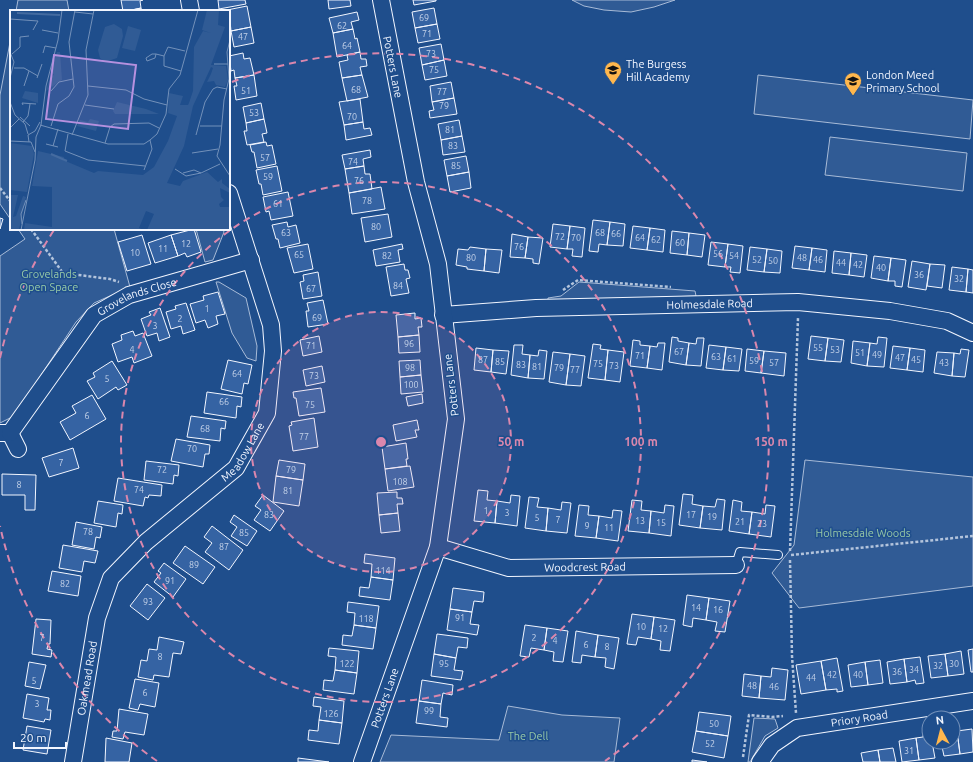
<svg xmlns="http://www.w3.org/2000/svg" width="973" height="762" font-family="Ubuntu,sans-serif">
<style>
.built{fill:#305b95;stroke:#a8bbd7}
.building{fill:#3563a3;stroke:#f2f6ff}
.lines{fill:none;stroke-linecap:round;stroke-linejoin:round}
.service-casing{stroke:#f2f6ff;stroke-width:10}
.minor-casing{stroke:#f2f6ff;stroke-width:18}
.path{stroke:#b3c4dc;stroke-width:2.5;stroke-dasharray:3 2;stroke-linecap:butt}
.service{stroke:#1f4e8c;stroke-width:8}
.minor{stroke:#1f4e8c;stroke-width:16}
.ring{fill:none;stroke:#da87ad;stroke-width:2;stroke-dasharray:7 5}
.labels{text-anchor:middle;stroke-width:3;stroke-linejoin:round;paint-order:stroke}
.number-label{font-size:9px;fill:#c3d1e8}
.poi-label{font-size:11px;fill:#f2f6ff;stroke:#1f4e8c;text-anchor:start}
.street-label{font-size:11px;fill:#f2f6ff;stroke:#1f4e8c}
.park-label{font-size:11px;fill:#97c8a6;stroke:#1f4e8c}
.inset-river{fill:none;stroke:#446ba0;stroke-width:2}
.inset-road{fill:none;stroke:#7391ba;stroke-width:1}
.view{fill:#b691df;fill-opacity:0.15;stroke:#b691df;stroke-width:2}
.inset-edge{fill:none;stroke:#f2f6ff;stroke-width:2}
.centre{fill:#da87ad;stroke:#1f4e8c;stroke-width:2}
.ring-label{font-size:12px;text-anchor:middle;font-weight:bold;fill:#da87ad;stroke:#1f4e8c;stroke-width:3;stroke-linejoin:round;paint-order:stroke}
</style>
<rect width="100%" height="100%" fill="#1f4e8c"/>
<!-- built -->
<path class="built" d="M18,0H67L69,11H16Z
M572,0H675L654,7L631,12L604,10L584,6Z
M11,37V220L0,204V95Z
M758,75L973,100L970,139L754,114Z
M830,137L967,153L963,191L825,175Z
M18,229H114L130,287L94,303L76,322L14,416L0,423V256L25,239Z
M196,229H223L224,232L213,260L205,262Z
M216,282H219L246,298L257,346L256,361L247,358L232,333Z
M579,282L695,291L696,296L548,301V298L561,296Z
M805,460L973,477V586L799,608L772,573L794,545Z
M508,706L562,715L620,718L614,762H380L391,735L499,740Z
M754,718L775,719L778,728L765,736L750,762H748Z"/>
<!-- building -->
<path class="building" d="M121,0H143L140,1L141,8L127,11H123Z
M218,0H245L246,4L219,9Z
M328,0H350L351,6L329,9Z
M413,0H436V1L414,5Z
M247,6L251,27L231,31L229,11L227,10Z
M141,8L142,11H127Z
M434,8L437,24L415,28L412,12Z
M357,12L359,20L351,22L353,29L333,33L329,18Z
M437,24L440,39L418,43L415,28Z
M251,27L254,43L234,47L231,31Z
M353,29L355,39L357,38L360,52L337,57L333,33Z
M441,44L444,60L422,65L419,48Z
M360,52L361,59H366L367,66L360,67L362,75L342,78L339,62L348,60L347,55Z
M243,53L244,59L250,58L254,75L235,78L234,70L231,71L229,56Z
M444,60L447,76L425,80L422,65Z
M254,75L257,96L236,100L234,86H237L235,78Z
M362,75L368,97L347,101L342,78Z
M451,82L454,98L432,102L430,86Z
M454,98L457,114L430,118L429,111L434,110L432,102Z
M360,99L363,122L344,125L339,102Z
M261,103L264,119L246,123L243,107Z
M264,119L267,133L262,134L264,142L247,145L244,131H247L246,123Z
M459,120L462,136L441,140L438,124Z
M363,122L364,129L370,128L372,135L346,140L344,125Z
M462,136L465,152L443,155L441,140Z
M266,142L267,146L272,145L276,164L257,168L254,152H252L250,145Z
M370,150L371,157L363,159L364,166L345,169L342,155Z
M466,156L469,172L447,176L444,160Z
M277,166L282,191L263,195L261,184H259L256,170Z
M364,166L365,174H370L372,189L349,193L345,169Z
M469,172L471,188L450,192L447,176Z
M381,187L385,209L352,214L349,193Z
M288,192L293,216L271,220L269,211L266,212L263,197Z
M388,214L392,237L365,242L361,218Z
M0,218L3,219L0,229Z
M593,220L610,222L607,245L599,244L598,252L589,251Z
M287,222L288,227L296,225L300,243L280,248L278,239H276L272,225Z
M610,222L625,224L623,246L607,245Z
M553,224L570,226L567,249L550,247Z
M570,226L585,228L582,257L572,256L573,249H567Z
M633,226L650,228L647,250L630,248Z
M650,228L665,230L663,252L647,250Z
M194,229L201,252L187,257L185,253L178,256L171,235Z
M672,231L689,233L687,255L670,253Z
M689,233L705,235L702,257L687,255Z
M512,234L528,237L525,258L510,257Z
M142,235L151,264L127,271L118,242Z
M171,235L178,256L155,263L148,243Z
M528,237L543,238L539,264L533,263V259L525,258Z
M711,242L728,244L725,267L708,265Z
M308,244L313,269L294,273L287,248Z
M402,244L403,249L398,250L400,262L376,266L373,250Z
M728,244L743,246L740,273L730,272L731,267H725Z
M795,246L812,248L809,270L792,268Z
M470,247L486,249L484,271L467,269V267L456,265L458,249L468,250Z
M750,247L767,249L764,272L747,270Z
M812,248L827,250L825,272L809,270Z
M486,249L502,250L499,273L484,271Z
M767,249L782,251L780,273L764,272Z
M834,251L851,253L849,275L832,273Z
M851,253L867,255L864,277L849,275Z
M874,256L891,258L888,281L871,278Z
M891,258L906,260L902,287L895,286V281H888Z
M912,261L930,264L926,290L908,287Z
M404,264L405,270H408L410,278L406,279L409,293L391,296L386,267Z
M930,264L945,265L942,288L927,286Z
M952,267L968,269L966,292L949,290Z
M968,269L973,270V293L966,292Z
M318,272L322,296L303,299L300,282L304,281L303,275Z
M218,292L225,314L216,316L218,324L208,328L205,320L196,323L190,304L204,300L203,296Z
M323,300L328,324L308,327L306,311H309L307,303Z
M186,303L195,330L183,334L181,326L171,329L166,312L176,309L175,306Z
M160,308L170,337L159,341L157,333L147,336L141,319L151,315L149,312Z
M415,313V319L421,318L422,327H418L419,335L398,337L396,315Z
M133,331L135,336L143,333L152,356L134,363L132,357L118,362L112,344L122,340L121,335Z
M419,335L420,352L399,353L398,337Z
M319,336L322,352L303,356L300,340Z
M811,336L828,338L825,361L808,359Z
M672,337L678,338V341L689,343L686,365L669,362Z
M878,337L887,338L884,367L867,366L870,343L877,344Z
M697,338H704L701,366L686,365L689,343L696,344Z
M828,338L844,340L841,362L825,361Z
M633,340L640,341V345L650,346L647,368L630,366Z
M853,341L870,343L867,366L851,363Z
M658,343H665L662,370L647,368L650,346L657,347Z
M593,344L601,345L600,349L608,350L605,380L588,378Z
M514,345H523L522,354L530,355L528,378L511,375Z
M709,345L726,347L723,370L706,368Z
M893,346L910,348L907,370L890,368Z
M726,347L742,349L739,371L723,370Z
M476,348L493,350L491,372L474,370Z
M910,348L925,350L923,372L907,370Z
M747,349L764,351L761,373L745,371Z
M961,349L969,350L965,377L952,376L954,353L960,354Z
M493,350L509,351L506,374L491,372Z
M539,350L547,351L544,379L528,378L530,355L538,356Z
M608,350L624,352L620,382L605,380Z
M764,351L786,353L784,376L761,373Z
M553,352L570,354L566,385L549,382Z
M937,352L954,353L952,376L934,373Z
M570,354L585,356L581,386L566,385Z
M228,360L252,365L248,384L244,383L242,394L221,389Z
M420,360L421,375L400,377L399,361Z
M112,361L127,385L118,390L116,387L98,399L87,381L95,377L93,373Z
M322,366L325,382L306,386L303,370Z
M421,375L423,392L401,394L400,377Z
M321,388L325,412L299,416L296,398H294L293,392Z
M207,392L242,397L241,407L237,406L236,418L204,413Z
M422,394L423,403L408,406L406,397Z
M92,395L106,419L70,440L60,422L76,413L72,406Z
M191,416L226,421L225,429L221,428L220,441L187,437Z
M314,418L318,447L293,451L289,426L292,425L291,422Z
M417,420L419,430H415L417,437L396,441L393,425Z
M176,439L210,445L209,454H205L203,467L171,461Z
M406,443L408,459H406L407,466L385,469L382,447Z
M73,448L79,468L49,477L42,458Z
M279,460L305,464L303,480L276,476Z
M146,461L179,465L178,476L174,475L173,484L144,480Z
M410,466L414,487L388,491L385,469Z
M2,474L36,475L35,510H25V495H2Z
M276,476L303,480L299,506L273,502Z
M118,478L162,485L161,496L149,495L148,498L145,497L143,506L114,501Z
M478,490L488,491L487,500L497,501L495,523L474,521Z
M397,492V498H402L403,504H397L398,513L379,515L377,493Z
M683,494L693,495L692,504L703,506L700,528L679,525Z
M263,495L284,511L270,531L254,520L261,510L255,506Z
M511,495L520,496L517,526L495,523L497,501L510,503Z
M529,497L539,498L537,507L548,508L546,531L525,528Z
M717,499L725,500L722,530L700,528L703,506L715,507Z
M632,500L642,501L641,510L651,511L649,533L628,531Z
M733,500L742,502L741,511L752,512L749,534L729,531Z
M98,501L123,505L122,514L118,513L116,527L94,523Z
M562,502L571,503L567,533L546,531L548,508L561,510Z
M579,505L589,506L588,515L599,516L596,538L575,536Z
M665,505L674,506L671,536L649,533L651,511L664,513Z
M766,505L775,506L771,537L749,534L752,512L765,514Z
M613,510L622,511L618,541L596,538L599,516L612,518Z
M398,513L400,531L381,533L379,515Z
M234,515L257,531L247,546L231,536L237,527L230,522Z
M76,522L102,527L100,538L96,537L94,549L72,545Z
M212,526L243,550L229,570L205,552L212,543L204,537Z
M63,545L98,551L95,563L84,561L82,572L59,568Z
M185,546L215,567L203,584L173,563Z
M365,554L395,558L393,580L371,577L372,564L364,563Z
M164,563L186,579L173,597L154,582L161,573L158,571Z
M52,571L81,576L78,596L48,591Z
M371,577L393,580L390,600L359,596L360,587L369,588Z
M147,584L165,598L148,620L130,606Z
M453,588L484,592L483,602L474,601L472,612L450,609Z
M687,595L709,598L706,620L693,618L692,627L683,625Z
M709,598L730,601L725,632L715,631L717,622L706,620Z
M348,602L379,606L376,628L354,625L355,613L347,612Z
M450,609L472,612L470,624L479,625L477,635L447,630Z
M632,614L654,617L651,639L638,637L636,645L627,644Z
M654,617L675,620L670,651L660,650L661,641L651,639Z
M36,619L51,620L50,644H48L47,649L52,650L51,657L32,654Z
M354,625L376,628L373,649L342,645L343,635L352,636Z
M525,625L547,628L544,650L531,648L529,657L520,656Z
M547,628L568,631L563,662L553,661L554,652L544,650Z
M576,631L598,635L595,657L582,655L581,663L572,662Z
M437,634L468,638L467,648L458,647L456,658L434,654Z
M598,635L619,638L614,669L605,667L606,658L595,657Z
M159,637L184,642L181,654L173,653L169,677L154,675L153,680L138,677L141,660L147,661L149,649L157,650Z
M329,648L359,651L357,673L335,670L336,657L328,656Z
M973,649V672H971L968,650Z
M961,651L964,674L948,676L945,654Z
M434,654L456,658L454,670L463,671L461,680L431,676Z
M945,654L948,676L931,678L928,656Z
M920,657L924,683L916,684L915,680L907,682L904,659Z
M837,658L843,691L837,692V689L826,690L821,661Z
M904,659L907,682L890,684L887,662Z
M880,660L883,683L868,685L865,662Z
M821,661L826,690L801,694L796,665Z
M29,662L46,665L40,689L25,686Z
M865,662L868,685L851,687L848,665Z
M772,668L788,670L785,700L759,698L761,676L771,677Z
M335,670L357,673L354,694L323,690L324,680L333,681Z
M744,674L761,676L759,698L742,696Z
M135,679L159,683L155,707L140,704L138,710L129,708Z
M422,680L453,685L452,695L443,693L441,704L419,701Z
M27,694L49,698L47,710H51L50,720L45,719L44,722L23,718Z
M314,697L344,701L342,723L319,720L321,707L313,706Z
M419,701L441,704L440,717L448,718L447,727L416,723Z
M119,709L148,714L144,735L125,732L123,739L112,737L113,731H117Z
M699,712L731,716L728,736L696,731Z
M319,720L342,723L339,744L308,740L309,730L318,731Z
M27,726L51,730L47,754L23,750Z
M972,729L973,752L960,754L957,731Z
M696,731L728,736L724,758L692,752Z
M929,731V742H932L935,758L919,760L916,738L923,737V732Z
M957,731L960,754L944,756L941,742H953V732Z
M106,738L132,743L129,762H105Z
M916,738L919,760L902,762L899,741Z
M893,748L896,762H880L878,750Z
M878,750L880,762H863L861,753Z
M298,758L329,762H298Z
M692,760L707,762H692Z"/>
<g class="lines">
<!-- service casing -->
<g class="service-casing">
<path id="service" d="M736,565L740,552L778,555"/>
</g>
<!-- minor casing -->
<g class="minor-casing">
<g id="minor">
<path d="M189,0L191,11"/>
<path id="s1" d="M443,315L536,308L798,302L890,311L947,321L973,333"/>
<path d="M0,433H10L18,449"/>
<path id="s2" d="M10,433L94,315L129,295L251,260"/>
<path id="s3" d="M438,547L509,568L736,565"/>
<path id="s4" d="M73,762L97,618L111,578L146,542L236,468L267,413L273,351L271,325L229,193"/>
<path id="s5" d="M362,762L438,547L456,419L438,264L416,182L381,0"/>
<path id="s6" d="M760,762L772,745L797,728L973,701"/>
</g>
</g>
<!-- path -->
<path class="path" d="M0,188L11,202
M31,229L63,273L110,279L119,282
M563,290L578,280L671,287
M790,551L798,318
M791,555L973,536
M790,560L792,656L796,713
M743,757L749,715L772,717L783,716"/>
<!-- service -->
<use href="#service" class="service"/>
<!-- minor -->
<use href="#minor" class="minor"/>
</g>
<!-- distance rings -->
<circle cx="381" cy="442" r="130" fill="#da87ad" fill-opacity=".12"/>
<g class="ring">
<circle cx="381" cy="442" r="130"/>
<circle cx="381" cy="442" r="260"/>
<path d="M157 761A390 390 0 0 1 0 526M0 358A390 390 0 0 1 54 230M232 82A390 390 0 0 1 605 761"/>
</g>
<!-- icons -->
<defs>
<g id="school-pin" transform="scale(0.9)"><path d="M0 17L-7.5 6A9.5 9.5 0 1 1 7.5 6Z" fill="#ffb74d" stroke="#1f4e8c"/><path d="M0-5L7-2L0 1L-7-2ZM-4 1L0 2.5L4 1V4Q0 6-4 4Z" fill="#111"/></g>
</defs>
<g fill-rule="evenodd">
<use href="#school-pin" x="613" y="70"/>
<use href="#school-pin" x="853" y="81"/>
</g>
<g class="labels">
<!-- number labels -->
<g class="number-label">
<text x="424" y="21">69</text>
<text x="342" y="29">62</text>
<text x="427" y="37">71</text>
<text x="243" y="40">47</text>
<text x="347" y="49">64</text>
<text x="431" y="57">73</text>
<text x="434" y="73">75</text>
<text x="356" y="93">68</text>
<text x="246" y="94">51</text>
<text x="442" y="95">77</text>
<text x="444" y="109">79</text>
<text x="254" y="116">53</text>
<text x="352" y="120">70</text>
<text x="450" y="133">81</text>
<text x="453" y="149">83</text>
<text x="265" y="161">57</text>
<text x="353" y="165">74</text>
<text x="456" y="169">85</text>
<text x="268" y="180">59</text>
<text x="359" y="184">76</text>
<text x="367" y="204">78</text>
<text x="278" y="207">61</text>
<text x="376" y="230">80</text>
<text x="286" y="236">63</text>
<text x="600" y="236">68</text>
<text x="616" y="237">66</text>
<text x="560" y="240">72</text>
<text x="576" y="241">70</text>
<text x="640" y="241">64</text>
<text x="656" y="243">62</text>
<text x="680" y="246">60</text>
<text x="186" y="247">12</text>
<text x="519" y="250">76</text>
<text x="163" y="252">11</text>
<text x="135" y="256">10</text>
<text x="718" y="257">56</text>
<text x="299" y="258">65</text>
<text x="387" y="259">82</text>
<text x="734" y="259">54</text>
<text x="471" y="261">80</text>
<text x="802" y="261">48</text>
<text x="757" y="263">52</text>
<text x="818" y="263">46</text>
<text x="773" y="264">50</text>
<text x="841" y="266">44</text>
<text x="858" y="268">42</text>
<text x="881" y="271">40</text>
<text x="919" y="278">36</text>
<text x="959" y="282">32</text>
<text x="398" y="289">84</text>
<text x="311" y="292">67</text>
<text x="207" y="312">1</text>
<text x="317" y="321">69</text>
<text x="180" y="322">2</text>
<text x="155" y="329">3</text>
<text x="409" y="347">96</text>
<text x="311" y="349">71</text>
<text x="818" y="351">55</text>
<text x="132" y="353">4</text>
<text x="835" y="353">53</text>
<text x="679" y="355">67</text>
<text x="860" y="356">51</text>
<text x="877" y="358">49</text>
<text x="640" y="359">71</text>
<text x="716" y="360">63</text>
<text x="900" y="361">47</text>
<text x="732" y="362">61</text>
<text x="483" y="363">87</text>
<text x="916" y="363">45</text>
<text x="754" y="364">59</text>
<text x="500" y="365">85</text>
<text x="774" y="366">57</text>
<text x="944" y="366">43</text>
<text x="598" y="367">75</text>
<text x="521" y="368">83</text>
<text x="614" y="369">73</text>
<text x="537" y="370">81</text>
<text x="410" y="371">98</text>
<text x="559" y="371">79</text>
<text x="575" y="373">77</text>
<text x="237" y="377">64</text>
<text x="314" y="379">73</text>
<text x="107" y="382">5</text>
<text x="411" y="388">100</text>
<text x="224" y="405">66</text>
<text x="310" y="408">75</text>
<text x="87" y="419">6</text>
<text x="205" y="432">68</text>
<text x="304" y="440">77</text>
<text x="192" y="452">70</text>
<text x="61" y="466">7</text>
<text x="162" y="473">72</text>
<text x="291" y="473">79</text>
<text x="400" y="485">108</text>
<text x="19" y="488">8</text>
<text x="139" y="493">74</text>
<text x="288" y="494">81</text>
<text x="486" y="514">1</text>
<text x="507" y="516">3</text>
<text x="269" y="518">83</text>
<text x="691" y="518">17</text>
<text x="712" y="520">19</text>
<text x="537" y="521">5</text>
<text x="558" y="523">7</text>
<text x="640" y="524">13</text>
<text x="740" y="525">21</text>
<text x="661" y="526">15</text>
<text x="762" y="527">23</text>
<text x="587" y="529">9</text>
<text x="609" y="531">11</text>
<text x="88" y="535">78</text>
<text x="244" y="536">85</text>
<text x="224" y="550">87</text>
<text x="194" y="568">89</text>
<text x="383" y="574">114</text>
<text x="170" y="584">91</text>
<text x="65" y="587">82</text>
<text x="148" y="605">93</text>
<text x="696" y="611">14</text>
<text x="718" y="613">16</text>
<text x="460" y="621">91</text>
<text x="366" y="622">118</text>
<text x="641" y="630">10</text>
<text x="663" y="632">12</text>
<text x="42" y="641">7</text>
<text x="534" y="641">2</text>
<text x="555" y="644">4</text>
<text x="586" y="648">6</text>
<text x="607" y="650">8</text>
<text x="160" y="660">8</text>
<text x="347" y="667">122</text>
<text x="444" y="667">95</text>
<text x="954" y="667">30</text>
<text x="938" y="669">32</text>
<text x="914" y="673">34</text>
<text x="897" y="675">36</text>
<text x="832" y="678">42</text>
<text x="858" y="678">40</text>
<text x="811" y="681">44</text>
<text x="34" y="684">5</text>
<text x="752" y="689">48</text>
<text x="774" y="690">46</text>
<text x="145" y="696">6</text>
<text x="37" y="707">3</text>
<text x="429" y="714">99</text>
<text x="331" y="717">126</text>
<text x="714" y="727">50</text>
<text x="710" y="747">52</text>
<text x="909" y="754">31</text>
</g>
<!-- poi labels -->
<g class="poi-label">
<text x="626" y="68">The Burgess<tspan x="626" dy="13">Hill Academy</tspan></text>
<text x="866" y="79">London Meed<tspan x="866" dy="13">Primary School</tspan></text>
</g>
<!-- street labels -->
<g class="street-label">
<text transform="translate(393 67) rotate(79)" y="4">Potters Lane</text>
<text dy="4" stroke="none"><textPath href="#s2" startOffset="192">Grovelands Close</textPath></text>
<text dy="4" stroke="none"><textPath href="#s1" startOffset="267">Holmesdale Road</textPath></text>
<text transform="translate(451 385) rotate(-97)" y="4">Potters Lane</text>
<text dy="4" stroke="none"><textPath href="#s4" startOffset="372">Meadow Lane</textPath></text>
<text dy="4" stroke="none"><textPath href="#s3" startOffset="150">Woodcrest Road</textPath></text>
<text dy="4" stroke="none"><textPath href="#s4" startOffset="85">Oakmead Road</textPath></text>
<text dy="4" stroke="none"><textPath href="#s5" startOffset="68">Potters Lane</textPath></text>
<text dy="4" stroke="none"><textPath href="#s6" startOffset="114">Priory Road</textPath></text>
</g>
<!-- park labels -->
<g class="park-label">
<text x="49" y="278">Grovelands<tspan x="49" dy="13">Open Space</tspan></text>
<text x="863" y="537">Holmesdale Woods</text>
<text x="528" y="740">The Dell</text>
</g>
</g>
<!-- overview -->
<g transform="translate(10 10)">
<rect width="220" height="220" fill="#1f4e8c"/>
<path d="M197,0H209L208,15L215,17L201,55L216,56L218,70L215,77L206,75L204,71L197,72L201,64L203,58L201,57L183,96L174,136L157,173L170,176L173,171L197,162L208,172L212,169V173L220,179V183L210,178L211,187L214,190L209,194L210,197H220V220H137L144,204L136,201L129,218L134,220H14L15,213L42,217V177L22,176L28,141L54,147L53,150L84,163L88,161L133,165L144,157L158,131L167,106L158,103L159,83L173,86L170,95H178L179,93L183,81L184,37L193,21L201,23L192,20ZM104,14L112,19L113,26L107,48L95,52L90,48L88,40L95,17ZM118,16L131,20L125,41L112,38ZM47,42H50L52,70L36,81L40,67L44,65L41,60ZM15,81L28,83V93L12,88ZM107,92L136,99L149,104H105L103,101ZM80,109L89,111L86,121L67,116L70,110L78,112ZM0,133L22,136L24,144L17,182L0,180ZM0,185H8L3,207L6,206L13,186L16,187L9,220H0Z" fill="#305b95"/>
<path class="inset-river" d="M7,3L50,5M41,144L57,151"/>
<path class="inset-road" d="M65,2L83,4M0,9L28,11L23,20M32,20L48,23M220,30L217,42L219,69L214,90L210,135L207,146L220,166M0,42L4,52L0,68M33,43L35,36L46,38M2,44L10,37V27L19,26M146,44L145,48L137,51L136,48L142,44H146L154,46M204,54H218M4,58H14L28,66M171,61L154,56V46L158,37L175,41M27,68L32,54M14,76L19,61M78,76L116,80L134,89L157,95M41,81L49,72L63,69M0,92L5,105L15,114L18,124M13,95L12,93L26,94M75,95L104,99M10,107L20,116M13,112L18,106L20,94M30,115L98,134H134L140,130L147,124L156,104L159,79L170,65L188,0M41,116L48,94L59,86L64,77L59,32L65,0M190,116H212M0,118L9,109M58,124L55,141L78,150L135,156M62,125L78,85L76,40L84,0M186,125L195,92L203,79L207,77L217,79M0,131L21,132L25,142M19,132L18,125L25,121L30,112M95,133L100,117L104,114L139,113L149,118M36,134L48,137M43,136L48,119M182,143L208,139M165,159L176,166L191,163M134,160L142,139L140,130M173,163L184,160L191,163L210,154M12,214L11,204L16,190M11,220L25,150L26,127L31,115L36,76L48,30L52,0"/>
<path class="view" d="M44,45L126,55L118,119L36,109Z"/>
<rect width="220" height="220" class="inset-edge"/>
</g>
<circle cx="381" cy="442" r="6" class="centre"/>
<g class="ring-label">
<text x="511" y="446">50 m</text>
<text x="641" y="446">100 m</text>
<text x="771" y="446">150 m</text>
</g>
<!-- north arrow -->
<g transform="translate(941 730) rotate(353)"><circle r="19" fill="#1f4e8c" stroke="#7391ba"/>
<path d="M0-3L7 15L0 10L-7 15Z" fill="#ffb74d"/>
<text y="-6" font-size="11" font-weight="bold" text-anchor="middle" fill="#f2f6ff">N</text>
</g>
<!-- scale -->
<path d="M14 742v6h52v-6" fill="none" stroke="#f2f6ff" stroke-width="2"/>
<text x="20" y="742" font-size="12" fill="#f2f6ff" stroke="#1f4e8c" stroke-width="3" paint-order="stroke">20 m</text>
</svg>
